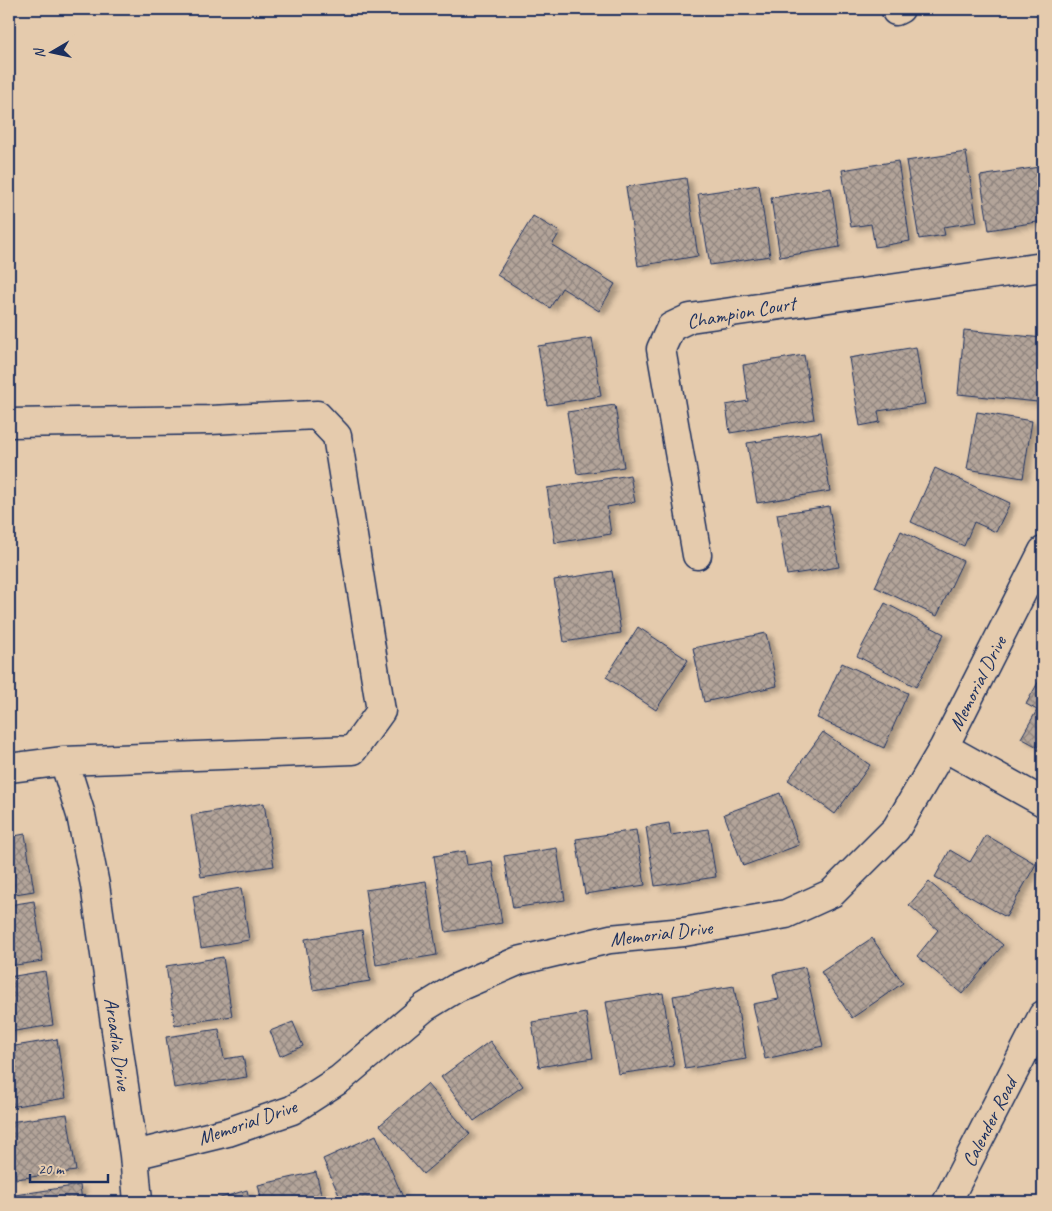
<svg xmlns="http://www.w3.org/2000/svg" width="1052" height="1211" font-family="Caveat,sans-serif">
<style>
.building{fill:url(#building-cross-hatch);stroke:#1b2f5e;filter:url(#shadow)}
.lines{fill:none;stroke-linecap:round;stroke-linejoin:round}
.minor-casing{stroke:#1b2f5e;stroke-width:31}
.minor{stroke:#e5cbad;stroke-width:28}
.labels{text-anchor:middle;stroke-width:5;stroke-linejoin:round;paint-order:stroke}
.street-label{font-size:20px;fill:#1b2f5e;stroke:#e5cbad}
</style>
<defs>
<pattern id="building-cross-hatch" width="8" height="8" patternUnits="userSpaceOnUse" patternTransform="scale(1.25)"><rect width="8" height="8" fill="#b3a499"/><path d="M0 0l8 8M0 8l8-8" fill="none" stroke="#918680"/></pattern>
<filter id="shadow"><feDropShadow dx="5.5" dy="3" stdDeviation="2.5" flood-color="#0004"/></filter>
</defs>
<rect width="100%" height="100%" fill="#e5cbad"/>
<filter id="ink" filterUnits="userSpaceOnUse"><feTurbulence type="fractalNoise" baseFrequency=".02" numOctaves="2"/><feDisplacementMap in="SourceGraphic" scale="10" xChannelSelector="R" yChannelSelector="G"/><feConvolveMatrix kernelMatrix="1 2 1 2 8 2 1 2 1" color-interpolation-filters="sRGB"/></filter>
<g filter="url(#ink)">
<!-- building -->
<path class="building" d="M966,152L977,222L943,227L945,235L919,239L906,161Z
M898,161L910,241L875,247L871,224L851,227L842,170Z
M1039,167L1043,193V221L989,230L980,176Z
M686,178L698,256L638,266L626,187Z
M759,185L770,256L710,265L698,194Z
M831,188L840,247L780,257L771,198Z
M533,216L560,232L552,245L615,284L599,311L562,288L550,308L497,275Z
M964,330L1043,338L1038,402L958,394Z
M592,338L601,396L547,405L538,346Z
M916,347L925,404L878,411L880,422L860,426L849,358Z
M804,355L814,419L730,433L726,405L748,401L743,365Z
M615,405L624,467L577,474L567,412Z
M977,412L1032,421L1023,478L967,469Z
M821,432L830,491L757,503L747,443Z
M935,468L1010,503L996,532L974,522L964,546L911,522Z
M630,475L635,502L607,507L611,534L555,543L547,488Z
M829,506L839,567L787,575L777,514Z
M901,531L963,561L937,616L875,587Z
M612,571L621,633L564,642L554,580Z
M885,603L944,634L916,687L857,656Z
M638,627L688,660L656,710L606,677Z
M766,633L777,686L704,702L693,648Z
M842,663L908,693L884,748L817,718Z
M1040,679L1043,681V750L1021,738L1037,710L1026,704Z
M823,732L870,765L835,814L788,780Z
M780,793L799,845L743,866L724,814Z
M264,803L274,866L201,877L191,815Z
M669,823L671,835L708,829L716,877L655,886L646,827Z
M636,830L645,885L585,894L576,839Z
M25,834L34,891L9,895V837Z
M986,835L1036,864L1006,917L935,877L950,850L970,862Z
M557,848L565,900L513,908L504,856Z
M465,851L467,865L492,861L502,923L446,932L434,856Z
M426,881L437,955L376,965L365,890Z
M929,882L1003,945L962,994L917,956L938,930L909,905Z
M241,888L249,940L201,948L193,896Z
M34,901L43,961L9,966V905Z
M362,930L370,981L313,990L305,939Z
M872,938L903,983L852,1018L821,972Z
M223,957L232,1016L175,1025L166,966Z
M805,967L823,1046L765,1059L753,1004L779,999L773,974Z
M45,971L53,1025L9,1032V977Z
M734,986L746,1059L685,1069L673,996Z
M663,993L674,1066L618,1074L606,1002Z
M586,1013L593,1058L539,1067L532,1022Z
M293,1022L303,1046L280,1056L270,1031Z
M219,1029L224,1059L243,1056L247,1077L174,1088L166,1037Z
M57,1039L66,1098L9,1107V1047Z
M490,1041L523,1086L474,1121L441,1077Z
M427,1084L470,1134L423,1174L380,1125Z
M67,1114L76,1171L16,1179L12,1153H9V1122Z
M376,1135L405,1202H342L323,1159Z
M316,1172L323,1202H262L258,1185Z
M80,1185L82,1202H16L15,1195Z
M247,1190L250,1202H218L217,1199Z"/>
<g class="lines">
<!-- minor casing -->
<g class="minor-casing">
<path id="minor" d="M896,11L900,9
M9,423L210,420L317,415L337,436L381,711L353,750L64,761L9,768
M697,555L661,349L671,327L690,318L1043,267
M944,747L1043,802
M64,761L81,815L95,885L134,1155L138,1202
M134,1155L228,1132L292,1110L340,1079L425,1007L456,988L518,961L610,939L684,932L786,914L832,893L896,829L944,747L1043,551
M947,1202L1043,1015"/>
</g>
<!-- minor -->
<use href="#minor" class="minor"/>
</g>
</g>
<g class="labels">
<!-- street labels -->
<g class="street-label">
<text transform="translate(741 312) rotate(-10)" y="7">Champion Court</text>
<text transform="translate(977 683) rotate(-63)" y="7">Memorial Drive</text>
<text transform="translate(661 933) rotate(-7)" y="7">Memorial Drive</text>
<text transform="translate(118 1044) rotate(82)" y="7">Arcadia Drive</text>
<text transform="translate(247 1122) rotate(-19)" y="7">Memorial Drive</text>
<text transform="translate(989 1122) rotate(-63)" y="7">Calender Road</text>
</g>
</g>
<!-- margin -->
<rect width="1052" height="1211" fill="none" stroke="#e5cbad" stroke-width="30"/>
<rect x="15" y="15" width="1022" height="1181" fill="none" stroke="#1b2f5e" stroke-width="2" filter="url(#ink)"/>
<!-- north arrow -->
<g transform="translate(52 52) rotate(261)" stroke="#e5cbad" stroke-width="4" paint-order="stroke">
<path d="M0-4L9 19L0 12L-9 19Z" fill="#1b2f5e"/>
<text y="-8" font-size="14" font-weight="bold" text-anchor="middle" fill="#1b2f5e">N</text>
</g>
<!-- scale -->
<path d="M30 1174v8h78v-8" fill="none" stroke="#1b2f5e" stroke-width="2.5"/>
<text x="38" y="1174" font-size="15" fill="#1b2f5e" stroke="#e5cbad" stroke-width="4" paint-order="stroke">20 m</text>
</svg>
